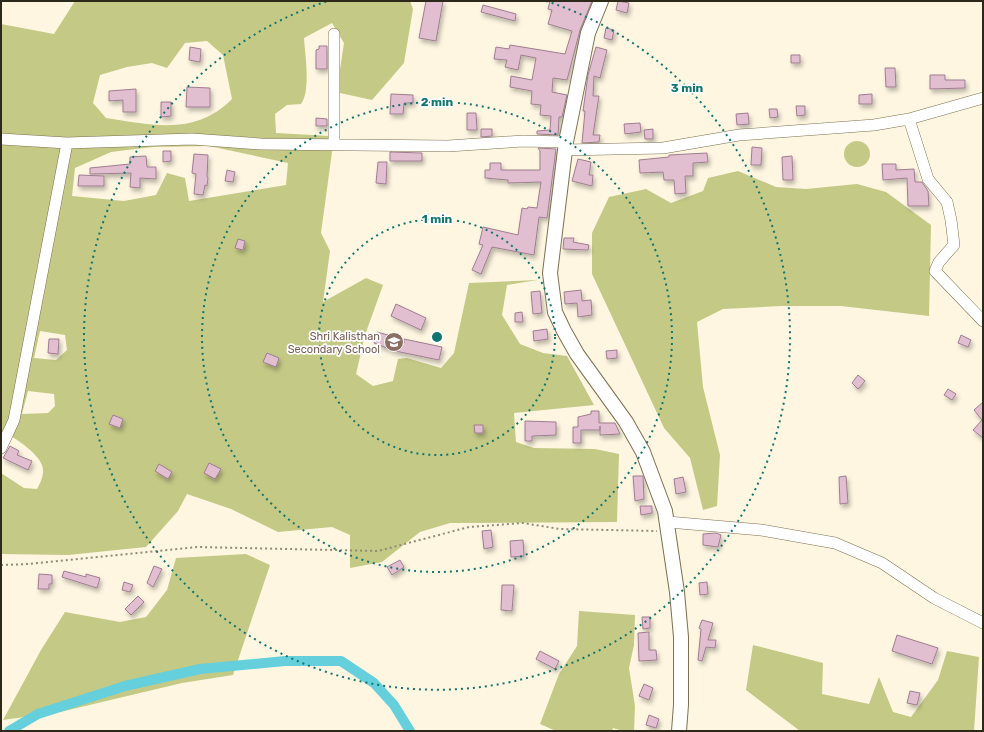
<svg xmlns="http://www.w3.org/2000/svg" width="984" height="732" font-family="Rubik,sans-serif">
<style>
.green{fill:#c4c986;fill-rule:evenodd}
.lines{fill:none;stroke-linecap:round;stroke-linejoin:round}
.canal{stroke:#65cfdc;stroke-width:10}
.building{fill:#e2bed1;stroke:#9f7d90;filter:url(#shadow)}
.minor-casing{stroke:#7c7050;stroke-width:12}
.tertiary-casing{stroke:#7c7050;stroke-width:16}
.path{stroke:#908a79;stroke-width:2;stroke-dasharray:2 3;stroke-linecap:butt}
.minor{stroke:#fff;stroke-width:11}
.tertiary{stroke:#fff;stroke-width:14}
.ring{fill:none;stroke:#0f766e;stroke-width:2;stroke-dasharray:2 4}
.labels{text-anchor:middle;stroke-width:3.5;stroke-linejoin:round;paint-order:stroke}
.education-label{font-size:11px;fill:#785e54;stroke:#fff;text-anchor:end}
.centre{fill:#0f766e;stroke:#fff;stroke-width:2}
.ring-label{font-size:12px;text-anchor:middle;font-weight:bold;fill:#0f766e;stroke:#fff;stroke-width:3.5;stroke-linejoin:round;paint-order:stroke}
</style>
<defs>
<filter id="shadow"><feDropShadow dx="2" dy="3.5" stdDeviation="2" flood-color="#0004"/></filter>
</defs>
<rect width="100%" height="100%" fill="#fef6e1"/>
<!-- green -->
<path class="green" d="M75,1H410L413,9L404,63L372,100L340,93L321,233L330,251L323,302L366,278L383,285L365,335L356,374L373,386L393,381L398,359L407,358L441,368L454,353L469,283L538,280L507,285L502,315L520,344L543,353L567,356L594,405L514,413L516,442L534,448L595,449L619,454L617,522L450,523L420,532L382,562L350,568V535L332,527L278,532L231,509L187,494L178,511L146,547L68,555L1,554V473L24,488L37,489C41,482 45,473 42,465C37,452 13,436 1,431V24L54,34ZM332,23L344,43L330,136L276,133L275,114L287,105L301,104C311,91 305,54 304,38ZM207,41L223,55L232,99C195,136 153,125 106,118L93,103L100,75L127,67L152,63L167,68L185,43ZM209,146L288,163L286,185L189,201L185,178L167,173L156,195L124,201L72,196L75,168L111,152L152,147ZM40,331L65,335L67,350L56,360L34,358ZM28,391L54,394L55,406L48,413L22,414Z
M844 154a13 13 0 1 1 26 0a13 13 0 1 1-26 0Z
M738,171L776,187L806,189L857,184L886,192L931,225L929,316L841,306H781L723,309L697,322L703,387L720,455L717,506L703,510L690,458L664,428L592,274V233L609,197L646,189L671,203L703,191L708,178Z
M246,554L270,565L233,675L182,683L60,712L3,720L41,650L65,612L120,622L146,617L167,590L176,558Z
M579,611L635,615L634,645L629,668L635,706L634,731H623L613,728L612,731H556L540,724L559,674L577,646Z
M753,645L823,663L822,694L869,704L879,677L893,712L911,717L938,680L947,651L979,657L974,731H800L746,690Z"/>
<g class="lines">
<!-- canal -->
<path class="canal" d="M9,731L38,714L125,686L200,669L285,661H341L374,683L394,705L410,731"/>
</g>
<!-- building -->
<path class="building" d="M426,1H443L436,41L419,38Z
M550,1H592L580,30L567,80L553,78L552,92L567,95L562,117H559L558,135L537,134V131L550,130L551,116L540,115L541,105L531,104L532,91L510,87L511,76L532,80L536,58L521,55L518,70L505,67L507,60L494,59L496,47L509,49L510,45L565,54L572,31L548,24L552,10L548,9Z
M618,1L629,3L627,13L616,10Z
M483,5L516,14L515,21L481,12Z
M606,28L614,30L612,40L604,38Z
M319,46H327V69H316V50L319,49Z
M190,47L201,49L200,62L189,60Z
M596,47L607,50L600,78L594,76L593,96H599L593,135H600L599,142L582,143L585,111H583L588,75Z
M791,55H800V63H791Z
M885,68H895L896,87H886Z
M930,75H945V80H965V88L930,89Z
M187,87L210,88V107H186Z
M136,89V112H123V100L109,101V91Z
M391,94L413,95V103H404L403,114H390Z
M872,94V104H859V95Z
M161,102H171V116L161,117Z
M796,106H805V115L797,116Z
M769,109H777L778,117L770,118Z
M467,113H476L477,130H467Z
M748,113L749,124L737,125L736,114Z
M316,118L327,119V126H316Z
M640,123L641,132L625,134L624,124Z
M481,129H492V136L481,137Z
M653,129V139H645L644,130Z
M752,147L762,148L761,165H751Z
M538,148L556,149L547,218L539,217L534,255L492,247L481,274L472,270L483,245L479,244L483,227L518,235L522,208L527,209L528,207L537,208L541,182L508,183V180L485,178V170H490V163H501V170H540V151Z
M163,151H171V161L163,162Z
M390,152L422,153V161H390Z
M707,153L708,162L693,163V176H685L686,193L675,194L674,180H664L663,172L640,173L639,160L669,157V155Z
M194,154L208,155L207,177L208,178L207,186L205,185L203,195L194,194L196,174L192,173Z
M146,156L147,167H156V179L140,178V188L130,187L131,173L90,174V168L130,164V157Z
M792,156L793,180H783L782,157Z
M578,159L591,162L589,175H593L592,186L572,181Z
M378,162H387L386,184L376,183Z
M882,164H896V170L914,169L915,182H922L928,191L929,206H908L907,178L883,180Z
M227,170L235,172L233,182L225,181Z
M79,175L104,176V186H78Z
M564,238H574L573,242L589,245L588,250L563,249Z
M238,239L245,241L243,250L235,248Z
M581,290L582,301L591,300L592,315L578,317L577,303L565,304L564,292Z
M540,291L542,313L533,314L531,292Z
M396,304L426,318L421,330L391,316Z
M522,312L523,322H515V313Z
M547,329L548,339L534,341L533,331Z
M377,332L388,335L387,337L404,343V339L442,347L439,360L395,351L374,343Z
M961,335L971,340L968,347L958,343Z
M49,339H59L58,354L48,353Z
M617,350V358L607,359L606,351Z
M267,353L279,358L276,367L263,362Z
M858,375L865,381L858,389L852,383Z
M948,389L956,394L952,400L944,395Z
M983,402V438L973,430L982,420L974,410Z
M591,411H599V423H615L620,434L600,435V426V430H581V443H573V427H578V417L591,414Z
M113,415L123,419L120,428L109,424Z
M525,421L556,422V435L532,436V441H525Z
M474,425H483V433H475Z
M10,446L19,451L17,455L32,461L28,470L3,458Z
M209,463L221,469L215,479L204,473Z
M159,464L172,472L168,479L155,471Z
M633,476H643L644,499L635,501Z
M846,476L848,503L840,504L839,477Z
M683,477L686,492L676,494L674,479Z
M640,506H652V513L641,515Z
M491,530L493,547L484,549L482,531Z
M716,533L721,535L718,547L703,545V534Z
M523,540L524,556L511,557L510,541Z
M400,560L404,567L392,575L387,567Z
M154,566L162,569L153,587L147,583Z
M64,571L86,577V574L100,578L97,588L62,577Z
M39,574L52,575V584H49V589H38Z
M124,582L133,585L130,592L122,590Z
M707,582L708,594L700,595L699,583Z
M502,585H514L512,611L501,610Z
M138,596L144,602L131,615L125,609Z
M642,617H650V628L643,629Z
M702,620L713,623L708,640H716L715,648L706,647L702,661L698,660L701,629L699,628Z
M649,632V650H656L657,660L639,661L638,633Z
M897,635L938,648L932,664L892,651Z
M540,651L559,661L555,669L536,659Z
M644,684L653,688L649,700L639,696Z
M910,691L920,693L917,705L907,703Z
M649,715L659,719L656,728L646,725Z"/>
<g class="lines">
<!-- minor casing -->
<g class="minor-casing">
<path id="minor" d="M334,34V144
M909,119L928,179L947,202L951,220L954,245L939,262L935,271L983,321
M1,139L67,143L192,139L261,144L448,146L523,141L566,142
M565,150L663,148L739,135L874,125L909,119L983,98
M1,448L14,420L67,143
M668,522L761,530L835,543L882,563L934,598L983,623"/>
</g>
<!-- tertiary casing -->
<g class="tertiary-casing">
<path id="tertiary" d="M601,1L588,33L566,142L550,273L555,312L564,331L577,354L626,422L643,452L665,511L677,592L681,637V705L679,731"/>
</g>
<!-- path -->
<path class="path" d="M1,565L29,564L197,547L378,551L469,527L523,523L560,529L657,531"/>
<!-- minor -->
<use href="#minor" class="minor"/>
<!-- tertiary -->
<use href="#tertiary" class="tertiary"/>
</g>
<!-- distance rings -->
<g class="ring">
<circle cx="437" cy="337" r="118"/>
<circle cx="437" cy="337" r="235"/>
<path d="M546 1A353 353 0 1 1 328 1"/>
</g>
<!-- icons -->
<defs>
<g id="school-disc" transform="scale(1)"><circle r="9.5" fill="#8d6e63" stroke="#fff"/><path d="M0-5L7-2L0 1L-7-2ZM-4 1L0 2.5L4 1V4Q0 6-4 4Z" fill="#fff"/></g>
</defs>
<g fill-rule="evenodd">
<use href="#school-disc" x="394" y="342"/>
</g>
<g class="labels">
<!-- education labels -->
<g class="education-label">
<text x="380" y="340">Shri Kalisthan<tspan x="380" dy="13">Secondary School</tspan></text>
</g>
</g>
<circle cx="437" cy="337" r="6" class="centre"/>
<g class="ring-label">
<text x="687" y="92">3 min</text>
<text x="437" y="106">2 min</text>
<text x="437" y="223">1 min</text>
</g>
<!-- border -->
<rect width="984" height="732" fill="none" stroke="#2c281a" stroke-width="4"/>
</svg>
